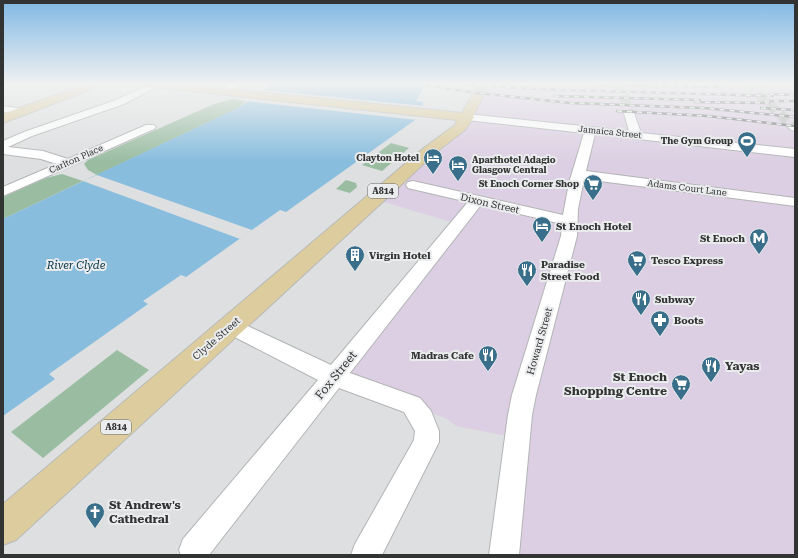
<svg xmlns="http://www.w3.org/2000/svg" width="798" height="558" font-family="'Roboto Serif',serif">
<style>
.commercial{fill:#dccfe3}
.green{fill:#9abda2}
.water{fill:#88bdde}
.pier{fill:#dddfe0}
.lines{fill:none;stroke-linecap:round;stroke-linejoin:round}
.street-tunnel{stroke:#bbbdbd;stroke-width:10;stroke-dasharray:10 5;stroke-linecap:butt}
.primary-tunnel{stroke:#bbbdbd;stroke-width:12;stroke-dasharray:12 6;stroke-linecap:butt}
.street-casing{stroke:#b2b4b5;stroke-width:2}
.primary-casing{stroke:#b9baba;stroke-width:2}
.street{fill:#fff;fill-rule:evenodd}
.primary{fill:#dccc9e;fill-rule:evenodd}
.rail-casing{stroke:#747576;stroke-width:2.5}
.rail{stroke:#eaeced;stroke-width:1.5;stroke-dasharray:5;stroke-linecap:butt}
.labels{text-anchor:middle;stroke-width:4;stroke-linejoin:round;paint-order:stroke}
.far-street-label{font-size:9px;fill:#323333;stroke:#eaeced}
.far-poi-label{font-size:9px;font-weight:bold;fill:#323333;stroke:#eaeced;text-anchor:end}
.shield{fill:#eaeced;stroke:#696a6b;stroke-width:1}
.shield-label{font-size:9px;font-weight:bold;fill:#323333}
.street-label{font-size:10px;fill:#323333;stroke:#eaeced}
.poi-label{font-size:10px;font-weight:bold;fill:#323333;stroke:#eaeced;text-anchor:start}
.water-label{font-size:11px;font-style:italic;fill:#043349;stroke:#eaeced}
.near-poi-label{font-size:12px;font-weight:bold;fill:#323333;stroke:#eaeced;text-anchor:start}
.near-street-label{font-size:12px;fill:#323333;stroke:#eaeced}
</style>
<rect width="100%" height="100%" fill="#dddfe0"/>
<!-- commercial -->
<path class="commercial" d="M483,83H795V555H504L517,438L456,426L447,419L412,405L334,377L458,224L374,199L395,181L568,221L402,180L457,138L449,136L464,123Z"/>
<!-- green -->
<path class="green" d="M233,99L246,101L238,108L97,175L88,170L84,164L88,160L214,104Z
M391,143L409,148L382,171L362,165Z
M62,174L83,181L3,219V197L46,178Z
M346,180L356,183L357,187L350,193L336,189Z
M117,350L149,370L43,458L11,432Z"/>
<!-- water -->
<path class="water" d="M274,83H426L416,101L423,102V106L415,120L286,212L280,210L186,277L181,275L143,301L148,304L49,374L55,379L3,416V219L238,108Z"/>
<!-- pier -->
<path class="pier" d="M263,90L425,106L417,120L246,101Z
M97,175L252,230L240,239L83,181Z"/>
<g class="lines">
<!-- street-tunnel -->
<path class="street-tunnel" d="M615,83L624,96L629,113
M747,83L794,127"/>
<!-- primary-tunnel -->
<path class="primary-tunnel" d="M477,96L483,83"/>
<!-- street casing -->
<g class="street-casing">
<path id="street" d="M153,83H161L162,84L124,104L32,136L8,147L43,151L68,159L146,125H154L156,127L154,129L3,196V187L57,164L41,159L3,154V141L24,132L116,100Z
M232,83H243L227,94H221L219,92Z
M3,106L23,109L28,112L23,115L3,112Z
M629,110L634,113L641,133L795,149V157L595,134L586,171L795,198V206L584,179L578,209L577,236L536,395L532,415L519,555H489L508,415L512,395L561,236L562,224L481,205L350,373L420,398L431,411L439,431V442L435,450L382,555H351L355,544L414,440L415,431L404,412L339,388L209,555H181L179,550L183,539L318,380L223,331L220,326L223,321L230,318L237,321L331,365L468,202L408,188L406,185L408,182L413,181L563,215L569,183L584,133L467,120L462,117L463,115L467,114L629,131L624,113Z
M795,124V131L791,130L788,127L790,125Z"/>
</g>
<!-- primary casing -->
<g class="primary-casing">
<path id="primary" d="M89,83H104L102,85L3,123V114Z
M137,83H171L462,113L473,93H481L483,96L473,116L474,117L465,130L435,153L401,185L16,540L3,545V504L425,147L455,125L457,120L143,86Z"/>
</g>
<!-- street -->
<use href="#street" class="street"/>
<!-- primary -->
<use href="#primary" class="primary"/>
<!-- rail casing -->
<g class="rail-casing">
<path id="rail" d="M411,83L477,93L571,103L704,108L795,117
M446,83L535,89L773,96
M548,83L722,87
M716,83L774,84
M769,94L795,95
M554,96L700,100
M764,101H795
M695,102L769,103
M761,108L795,110
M617,111L708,116L795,126"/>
</g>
<!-- rail -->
<use href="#rail" class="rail"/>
</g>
<!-- sky -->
<linearGradient id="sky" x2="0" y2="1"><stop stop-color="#81b8e4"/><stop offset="0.52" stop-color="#f0f1f1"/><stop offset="1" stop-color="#f0f1f1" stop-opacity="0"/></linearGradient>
<rect width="798" height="161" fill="url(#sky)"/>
<!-- icons -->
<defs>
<g id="stadium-pin" transform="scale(1)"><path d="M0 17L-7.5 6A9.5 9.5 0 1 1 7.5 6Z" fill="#396f8a" stroke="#eaeced"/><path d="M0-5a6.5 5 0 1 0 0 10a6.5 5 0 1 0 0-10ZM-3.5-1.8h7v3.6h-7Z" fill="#fff"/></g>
<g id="hotel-pin" transform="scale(1)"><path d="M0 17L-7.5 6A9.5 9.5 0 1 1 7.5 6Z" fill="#396f8a" stroke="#eaeced"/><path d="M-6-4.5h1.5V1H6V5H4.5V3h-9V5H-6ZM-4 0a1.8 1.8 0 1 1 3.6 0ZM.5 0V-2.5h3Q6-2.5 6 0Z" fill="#fff"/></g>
<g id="supermarket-pin" transform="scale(1)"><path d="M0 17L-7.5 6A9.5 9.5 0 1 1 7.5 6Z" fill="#396f8a" stroke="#eaeced"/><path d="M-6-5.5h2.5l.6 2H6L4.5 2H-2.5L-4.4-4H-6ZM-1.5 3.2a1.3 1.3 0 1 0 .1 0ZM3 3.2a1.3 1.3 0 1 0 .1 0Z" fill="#fff"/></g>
<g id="metro-pin" transform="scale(1)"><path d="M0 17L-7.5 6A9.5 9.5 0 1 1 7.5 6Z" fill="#396f8a" stroke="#eaeced"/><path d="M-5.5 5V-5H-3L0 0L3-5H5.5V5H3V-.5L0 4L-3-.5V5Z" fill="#fff"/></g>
<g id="building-pin" transform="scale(1)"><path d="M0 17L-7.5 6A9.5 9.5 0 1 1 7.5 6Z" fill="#396f8a" stroke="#eaeced"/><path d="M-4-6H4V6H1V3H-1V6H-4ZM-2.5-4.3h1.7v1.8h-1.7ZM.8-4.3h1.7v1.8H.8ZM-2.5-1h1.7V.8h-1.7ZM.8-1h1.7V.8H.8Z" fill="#fff"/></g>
<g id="restaurant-pin" transform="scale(1)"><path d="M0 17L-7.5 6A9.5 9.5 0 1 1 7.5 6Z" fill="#396f8a" stroke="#eaeced"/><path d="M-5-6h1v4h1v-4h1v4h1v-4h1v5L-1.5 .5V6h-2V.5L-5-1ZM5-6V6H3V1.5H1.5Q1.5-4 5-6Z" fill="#fff"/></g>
<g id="pharmacy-pin" transform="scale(1)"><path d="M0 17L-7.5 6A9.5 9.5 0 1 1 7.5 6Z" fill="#396f8a" stroke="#eaeced"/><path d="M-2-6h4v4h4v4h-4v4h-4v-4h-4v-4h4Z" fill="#fff"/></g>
<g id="church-pin" transform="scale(1)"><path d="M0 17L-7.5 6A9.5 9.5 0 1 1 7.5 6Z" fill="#396f8a" stroke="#eaeced"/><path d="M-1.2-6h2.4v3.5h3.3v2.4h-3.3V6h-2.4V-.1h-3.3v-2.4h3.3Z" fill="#fff"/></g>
</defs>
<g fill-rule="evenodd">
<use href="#stadium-pin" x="747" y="141"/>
<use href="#hotel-pin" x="433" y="158"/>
<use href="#hotel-pin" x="458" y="165"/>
<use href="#supermarket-pin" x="593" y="184"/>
<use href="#hotel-pin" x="542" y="226"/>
<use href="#metro-pin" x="759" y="238"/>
<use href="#building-pin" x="355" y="255"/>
<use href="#supermarket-pin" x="637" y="260"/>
<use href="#restaurant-pin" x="527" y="270"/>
<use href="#restaurant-pin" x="641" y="299"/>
<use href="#pharmacy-pin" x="660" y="320"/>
<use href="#restaurant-pin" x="488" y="355"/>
<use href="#restaurant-pin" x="711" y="366"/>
<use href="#supermarket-pin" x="681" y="384"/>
<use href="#church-pin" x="95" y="512"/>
</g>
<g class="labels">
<!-- far-street labels -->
<g class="far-street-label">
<text transform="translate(610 132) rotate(6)" y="3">Jamaica Street</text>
<text transform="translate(76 159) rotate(-24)" y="3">Carlton Place</text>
<text transform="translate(687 188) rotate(7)" y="3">Adams Court Lane</text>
</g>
<!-- far-poi labels -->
<g class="far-poi-label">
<text x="733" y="144">The Gym Group</text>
<text x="419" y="161">Clayton Hotel</text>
<text x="472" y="163" text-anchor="start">Aparthotel Adagio<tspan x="472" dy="10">Glasgow Central</tspan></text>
<text x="579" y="187">St Enoch Corner Shop</text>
</g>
<!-- shield labels -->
<g class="shield">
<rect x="368" y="184" width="30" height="14" rx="3"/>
<rect x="101" y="420" width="30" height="14" rx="3"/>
</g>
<g class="shield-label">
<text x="383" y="194">A814</text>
<text x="116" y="430">A814</text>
</g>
<!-- street labels -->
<g class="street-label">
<text transform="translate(490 203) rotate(13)" y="4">Dixon Street</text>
<text transform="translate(216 338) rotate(-41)" y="4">Clyde Street</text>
<text transform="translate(539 341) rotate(-74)" y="4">Howard Street</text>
</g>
<!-- poi labels -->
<g class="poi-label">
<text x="556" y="230">St Enoch Hotel</text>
<text x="745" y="242" text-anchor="end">St Enoch</text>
<text x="369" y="259">Virgin Hotel</text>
<text x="651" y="264">Tesco Express</text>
<text x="541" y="268">Paradise<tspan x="541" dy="12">Street Food</tspan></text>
<text x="655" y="303">Subway</text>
<text x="674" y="324">Boots</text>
<text x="474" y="359" text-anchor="end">Madras Cafe</text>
</g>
<!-- water labels -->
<g class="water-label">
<text x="76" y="269">River Clyde</text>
</g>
<!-- near-poi labels -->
<g class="near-poi-label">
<text x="725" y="370">Yayas</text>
<text x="667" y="381" text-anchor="end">St Enoch<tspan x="667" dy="14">Shopping Centre</tspan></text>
<text x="109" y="509">St Andrew's<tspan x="109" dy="14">Cathedral</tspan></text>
</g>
<!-- near-street labels -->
<g class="near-street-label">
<text transform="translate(336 375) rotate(-51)" y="4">Fox Street</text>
</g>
</g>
<!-- border -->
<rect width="798" height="558" fill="none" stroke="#323333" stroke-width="8"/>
</svg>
